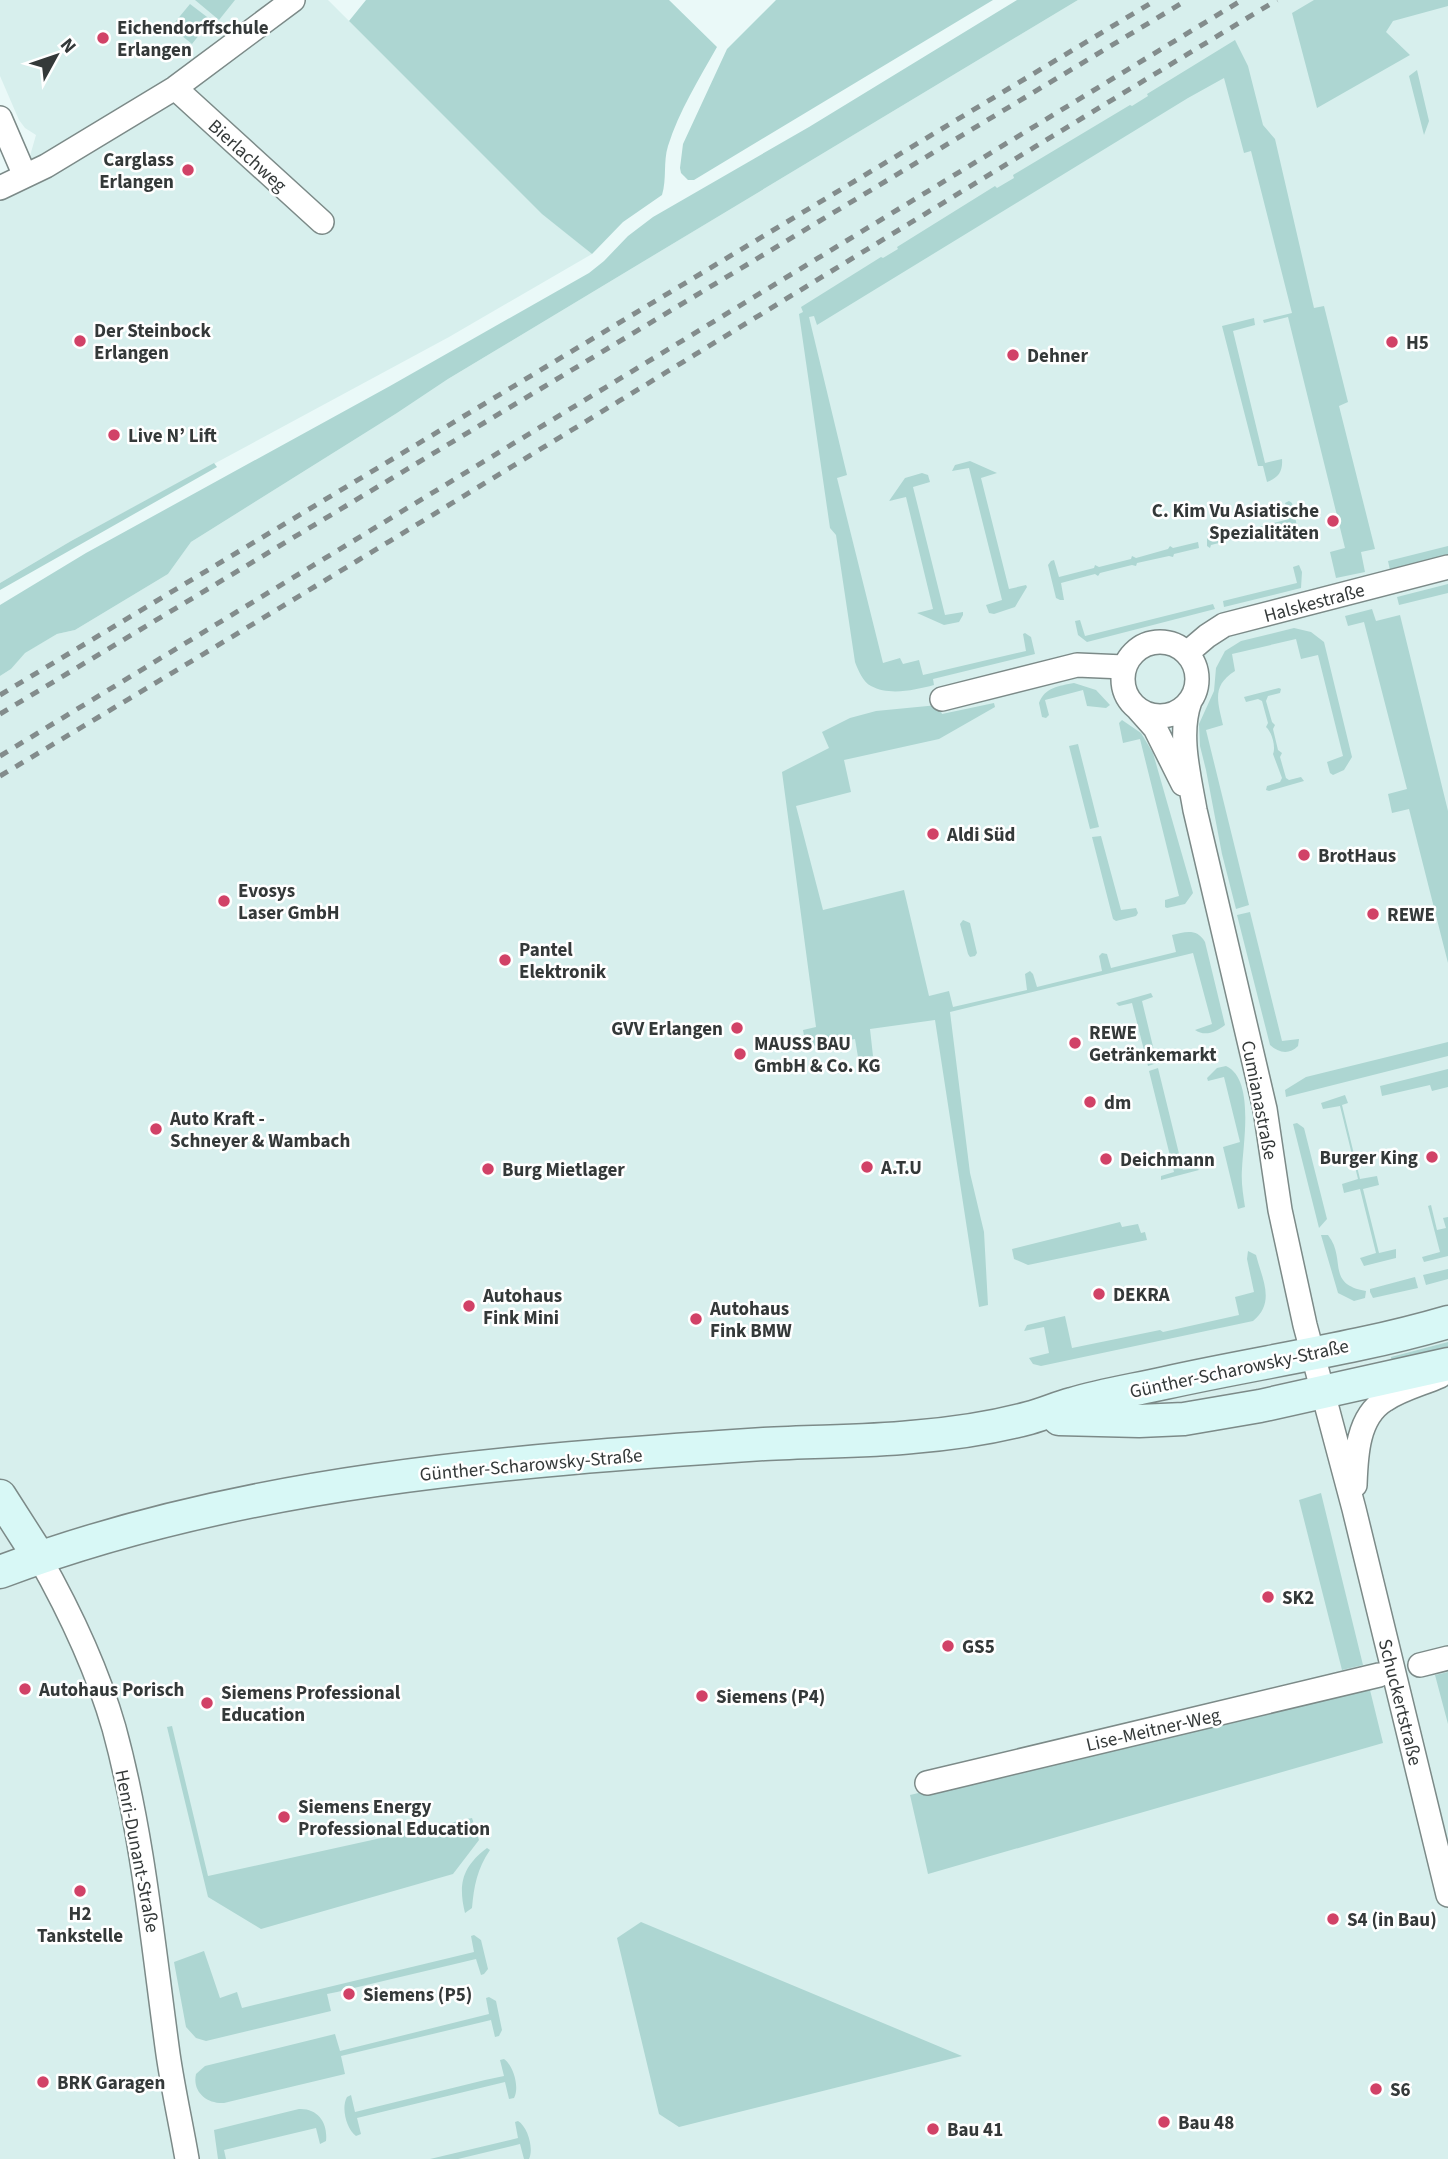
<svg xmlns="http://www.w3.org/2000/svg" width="1448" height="2159" font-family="'Source Sans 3',sans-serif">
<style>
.built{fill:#d7efed}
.green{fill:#add6d2}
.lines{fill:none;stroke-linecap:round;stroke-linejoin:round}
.street-casing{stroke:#7c8a88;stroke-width:26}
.secondary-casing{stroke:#7c8a88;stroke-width:35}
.street{stroke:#fff;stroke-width:23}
.secondary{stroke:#d8f8f6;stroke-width:32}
.rail{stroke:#838c8c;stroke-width:5;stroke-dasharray:9 9;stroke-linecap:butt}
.poi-dot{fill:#d14267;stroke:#fff;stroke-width:2.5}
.labels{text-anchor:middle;stroke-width:5;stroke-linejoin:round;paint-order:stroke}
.poi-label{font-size:19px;font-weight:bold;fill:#343939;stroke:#fff;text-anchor:start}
.street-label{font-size:19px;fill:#343939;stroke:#fff}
</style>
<rect width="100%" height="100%" fill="#eaf9f8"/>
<!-- built -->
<path class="built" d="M0,0H328L542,213L592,254L449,337L71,541L0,583V188L24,177L36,135L25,128L19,120L0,76Z
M1078,0H1448V2159H0V676L11,669L24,653L57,634L75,630L168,574L191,542L397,413L448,379Z"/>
<!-- green -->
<path class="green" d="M195,0H235L219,20Z
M366,0H669L717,47C699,79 679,111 668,146C663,162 667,179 662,195L623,222L592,254L542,214L349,21Z
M776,0H993L694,180H688L681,173L680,168L683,144L727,49Z
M1017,0H1078L448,379L397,413L191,542L168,574L75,630L57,634L25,653L11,669L0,676V605L86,553L390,386L589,273L604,261L628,236L653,217L809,127Z
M1314,0H1448V6L1393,21L1386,32L1410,55L1317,108L1292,13Z
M190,4L211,20L192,44L171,27Z
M1235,40L1248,66L1263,125L1275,139L1314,308L1324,306L1348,402L1339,406L1375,549L1361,552L1365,572L1336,578L1330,552L1345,548L1288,317L1264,323L1263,320L1292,313L1251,151L1244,153L1224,78L1188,98L817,325L814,316L809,317L847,475L837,478L883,663L900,658L903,664L919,660L923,675L1026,651L1023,634L1025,633L1031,637L1035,654L933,679L934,685C915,690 889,696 871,686C863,682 858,670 855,662L836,535L830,528L799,314L803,312L801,307L881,257L883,258L898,249L897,247L995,186L997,188L1014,178L1013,175L1130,105L1132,106L1148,96L1147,94Z
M1417,70L1429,121L1424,135L1409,76Z
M1254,318L1255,325L1233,331L1265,463L1282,459C1283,472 1278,478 1267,482L1263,466H1258L1222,326Z
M970,461L997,473L981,478L1009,589L1026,585L1027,587L1015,607L994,614L989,613L986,605L1002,600L969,468L952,471L955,465Z
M214,463L217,467L0,590V583L71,541Z
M922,473L928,475L930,482L913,487L945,615L963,612V615L959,622L944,625L917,613L933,609L906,497L889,501L905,478Z
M1289,501L1292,503L1300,540L1296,541L1291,525L1211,545L1210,548L1207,546V537L1210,539L1242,531L1244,528L1248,530L1289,519L1285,503Z
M1198,542L1199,548L1174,554L1173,557L1169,556L1137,563L1136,566L1132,565L1100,573L1098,576L1095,574L1061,583L1064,600H1060L1056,598L1048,565L1051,561L1054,560L1059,577L1094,568L1095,565L1099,567L1131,559L1132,556L1136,558L1168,549L1170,546L1173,548Z
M1448,546V555L1390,570L1388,561Z
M1299,565L1302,572L1301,588L1224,607L1223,601L1297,583L1293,567Z
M1448,584V593L1399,605L1397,597Z
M1213,604L1215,609L1087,642L1078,635L1075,621L1080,620L1085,636Z
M1372,609L1376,621L1400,615L1448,811V963L1409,809L1392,813L1388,794L1407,789L1364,622L1348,626L1345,616Z
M1294,628L1311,632L1324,642L1352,757L1344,770L1333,775L1330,773L1327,762L1343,756L1318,655L1301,659L1296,639L1232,654L1235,671C1211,686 1218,702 1223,725L1206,730L1249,905L1236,909L1222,854L1206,770L1200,746L1199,724L1214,691L1216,668L1225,651L1241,641Z
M1074,683L1096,690L1110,705L1106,708L1087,706L1083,690L1045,700L1049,715L1046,718L1042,717L1039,703C1045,687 1059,686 1074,683Z
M1279,688L1281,689L1280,693L1268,696L1266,701L1272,722L1275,725L1273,729L1278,750L1282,753L1280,757L1286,778L1289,780L1301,777L1304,781L1269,791L1266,790L1267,786L1280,782L1282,778L1273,754C1276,747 1272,732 1266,727L1268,723L1262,701L1258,699L1246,702L1244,697Z
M994,703L995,707L939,739L844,760L851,792L796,806L823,910L904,890L929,996L949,991L953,1007L1027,990L1025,974L1030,971L1033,974L1037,987L1102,971L1099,956L1102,953L1107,954L1111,968L1176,952L1172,935C1185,932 1197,928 1205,942L1225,1025C1216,1032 1205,1037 1195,1030L1212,1024L1193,953L950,1012L970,1173L984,1232L988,1305L979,1307L935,1020L870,1029L873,1056L858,1057L855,1039L806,1047L803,1030L816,1027L782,772L829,748L822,732L850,718L876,711L938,705L942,714Z
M1122,720L1141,733L1153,753L1193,893L1185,904L1167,908L1165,907V900L1179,896L1140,739L1123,743L1119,723Z
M1078,744L1099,827L1090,829L1069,746Z
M1101,836L1121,910L1136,908L1138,913L1136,916L1116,921L1113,919L1092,837Z
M1250,912L1282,1041L1299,1039L1298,1046C1289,1055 1279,1053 1270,1045L1237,915Z
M963,920L970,923L977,953L975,956L970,957L968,954L960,924Z
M1151,993L1153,997L1142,1001L1157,1063L1148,1066L1132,1003L1119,1006L1116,1003Z
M1448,1042V1056L1286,1097L1285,1090L1306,1077Z
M1226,1066C1255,1079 1243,1144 1242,1169C1241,1182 1243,1194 1245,1207L1238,1209L1223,1147L1240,1142L1224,1077L1208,1081L1207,1078L1217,1068Z
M1158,1068L1183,1170L1197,1168L1199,1170L1161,1180V1176L1174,1172L1149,1071Z
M1448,1069V1087L1432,1091L1430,1085L1382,1096L1380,1086Z
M1345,1095L1348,1103L1342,1105L1360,1179L1377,1176L1379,1185L1363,1189L1379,1253L1396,1249V1258L1364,1266L1360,1258L1376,1253L1360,1189L1344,1193L1342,1184L1358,1179L1340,1106L1323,1109L1321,1103Z
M1297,1123L1304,1128L1327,1219L1319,1228L1293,1124Z
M1431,1205L1437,1230L1446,1228L1443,1218L1448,1217V1256L1424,1262L1422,1257L1440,1252L1428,1206Z
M1120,1222L1122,1227L1138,1224L1141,1233L1145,1232L1147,1240L1028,1265L1014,1259L1012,1249Z
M1321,1235H1328C1347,1259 1325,1284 1366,1291L1365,1298L1354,1301L1338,1293Z
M1248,1251L1256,1255C1262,1279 1276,1302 1253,1321L1041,1366L1033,1364L1029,1358L1049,1353L1044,1327L1024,1331L1027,1325L1065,1316L1072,1348L1160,1330L1163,1332L1239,1315L1235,1297L1254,1292L1247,1259Z
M1448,1269V1279L1426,1285L1423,1275Z
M1415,1277L1418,1288L1373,1298L1370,1292V1289Z
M1448,1342V1354L1392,1366L1391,1357Z
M1321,1493L1363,1665L1342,1670L1299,1500Z
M1448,1672V1724L1435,1675Z
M1369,1686L1383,1743L928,1874L910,1795Z
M172,1726L208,1876L472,1818L479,1840L453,1874L261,1929L208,1897L167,1727Z
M487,1848L490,1850C477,1869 474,1886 472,1908L465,1913C458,1884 462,1867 487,1848Z
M641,1922L962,2056L679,2127L659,2114L617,1938Z
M474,1935L481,1940L488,1969L484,1974L481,1975L476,1959L337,1992L327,1994L331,2011L206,2041L196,2038L186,2027L174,1962L204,1951L220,1998L237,1992L242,2008L474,1952L471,1936Z
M489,1997L496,2001L502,2030L499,2036L495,2037L491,2020L341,2056L345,2074L224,2103C207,2104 192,2092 196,2074L205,2066L335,2034L340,2051L489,2014L486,1998Z
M504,2059C513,2065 520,2087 514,2098L509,2099L505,2082L357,2118L361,2134L356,2136C346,2129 341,2107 347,2097L351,2095L355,2112L485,2080L504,2076L500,2060Z
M299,2109C318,2108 328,2123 326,2141L320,2144L316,2128L224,2150L226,2159H218L214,2130Z
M518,2121C528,2127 534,2149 529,2159H524L520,2144L458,2159H430L518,2138L515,2122Z"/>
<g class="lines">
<!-- street casing -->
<g class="street-casing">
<path id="street" d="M175,88L322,222
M0,118L25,176
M0,188L46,166L175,88L293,0
M1123 679a37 37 0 1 1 74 0a37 37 0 1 1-74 0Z
M1187,653L1207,636L1224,625L1448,567
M942,699L1077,665L1124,667
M1190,701C1178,734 1189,775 1195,810L1265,1109L1280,1210L1305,1325L1354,1509L1448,1895
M1138,709L1155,728L1183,784
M1355,1485C1356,1457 1357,1417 1385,1400C1401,1389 1422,1384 1440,1376
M39,1557C69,1610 97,1669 114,1728C143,1834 153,1945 168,2054C173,2089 181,2124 187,2159
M1420,1665L1448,1658
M927,1783L1379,1675"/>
</g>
<!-- secondary casing -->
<g class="secondary-casing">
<path id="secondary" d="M1059,1419L1139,1421L1184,1419L1260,1406L1448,1364
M0,1496L39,1557
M0,1572C244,1480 506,1461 764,1444C814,1441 863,1442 912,1437C951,1434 992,1428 1029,1418C1044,1414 1057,1408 1072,1404C1102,1395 1134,1390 1165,1383C1259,1362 1356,1349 1448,1322"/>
</g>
<!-- street -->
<use href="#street" class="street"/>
<!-- secondary -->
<use href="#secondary" class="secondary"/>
<!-- rail -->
<path class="rail" d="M0,695L1156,0
M0,714L1187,0
M0,756L1242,0
M0,776C428,521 851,257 1277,0"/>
</g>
<!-- markers -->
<g class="poi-dot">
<circle cx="103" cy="38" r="7"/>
<circle cx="188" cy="170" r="7"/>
<circle cx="80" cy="341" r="7"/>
<circle cx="1392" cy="342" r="7"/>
<circle cx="1013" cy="355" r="7"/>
<circle cx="114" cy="435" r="7"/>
<circle cx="1333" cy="521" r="7"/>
<circle cx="933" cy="834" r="7"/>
<circle cx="1304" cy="855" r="7"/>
<circle cx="224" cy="901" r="7"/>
<circle cx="1373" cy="914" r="7"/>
<circle cx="505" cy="960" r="7"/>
<circle cx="737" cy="1028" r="7"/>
<circle cx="1075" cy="1043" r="7"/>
<circle cx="740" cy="1054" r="7"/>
<circle cx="1090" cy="1102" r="7"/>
<circle cx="156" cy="1129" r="7"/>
<circle cx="1432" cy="1157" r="7"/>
<circle cx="1106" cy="1159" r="7"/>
<circle cx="867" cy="1167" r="7"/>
<circle cx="488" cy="1169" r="7"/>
<circle cx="1099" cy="1294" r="7"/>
<circle cx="469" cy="1306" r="7"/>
<circle cx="696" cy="1319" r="7"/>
<circle cx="1268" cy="1597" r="7"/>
<circle cx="948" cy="1646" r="7"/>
<circle cx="25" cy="1689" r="7"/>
<circle cx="702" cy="1696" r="7"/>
<circle cx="207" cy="1703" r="7"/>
<circle cx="284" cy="1817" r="7"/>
<circle cx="80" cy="1891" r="7"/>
<circle cx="1333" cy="1919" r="7"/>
<circle cx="349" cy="1994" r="7"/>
<circle cx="43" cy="2082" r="7"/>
<circle cx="1376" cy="2089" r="7"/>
<circle cx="1164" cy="2122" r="7"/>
<circle cx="933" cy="2129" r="7"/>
</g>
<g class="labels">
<!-- poi labels -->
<g class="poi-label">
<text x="117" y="34">Eichendorffschule<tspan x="117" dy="22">Erlangen</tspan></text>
<text x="174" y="166" text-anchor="end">Carglass<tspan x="174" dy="22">Erlangen</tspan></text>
<text x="94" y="337">Der Steinbock<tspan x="94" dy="22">Erlangen</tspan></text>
<text x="1406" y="349">H5</text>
<text x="1027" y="362">Dehner</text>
<text x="128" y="442">Live N’ Lift</text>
<text x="1319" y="517" text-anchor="end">C. Kim Vu Asiatische<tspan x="1319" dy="22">Spezialitäten</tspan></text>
<text x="947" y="841">Aldi Süd</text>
<text x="1318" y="862">BrotHaus</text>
<text x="238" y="897">Evosys<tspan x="238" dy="22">Laser GmbH</tspan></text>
<text x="1387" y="921">REWE</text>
<text x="519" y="956">Pantel<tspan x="519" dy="22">Elektronik</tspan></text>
<text x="723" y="1035" text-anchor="end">GVV Erlangen</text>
<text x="1089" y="1039">REWE<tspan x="1089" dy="22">Getränkemarkt</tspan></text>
<text x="754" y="1050">MAUSS BAU<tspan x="754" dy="22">GmbH &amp; Co. KG</tspan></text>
<text x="1104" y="1109">dm</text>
<text x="170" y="1125">Auto Kraft -<tspan x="170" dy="22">Schneyer &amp; Wambach</tspan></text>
<text x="1418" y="1164" text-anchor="end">Burger King</text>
<text x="1120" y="1166">Deichmann</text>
<text x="881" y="1174">A.T.U</text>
<text x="502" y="1176">Burg Mietlager</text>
<text x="1113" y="1301">DEKRA</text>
<text x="483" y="1302">Autohaus<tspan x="483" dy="22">Fink Mini</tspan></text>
<text x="710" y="1315">Autohaus<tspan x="710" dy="22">Fink BMW</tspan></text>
<text x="1282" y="1604">SK2</text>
<text x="962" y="1653">GS5</text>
<text x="39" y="1696">Autohaus Porisch</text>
<text x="221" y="1699">Siemens Professional<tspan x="221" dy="22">Education</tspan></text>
<text x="716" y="1703">Siemens (P4)</text>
<text x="298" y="1813">Siemens Energy<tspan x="298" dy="22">Professional Education</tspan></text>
<text x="80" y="1920" text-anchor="middle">H2<tspan x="80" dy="22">Tankstelle</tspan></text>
<text x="1347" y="1926">S4 (in Bau)</text>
<text x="363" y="2001">Siemens (P5)</text>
<text x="57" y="2089">BRK Garagen</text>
<text x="1390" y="2096">S6</text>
<text x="1178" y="2129">Bau 48</text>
<text x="947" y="2136">Bau 41</text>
</g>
<!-- street labels -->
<g class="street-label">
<text transform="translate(248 155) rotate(42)" y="7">Bierlachweg</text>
<text transform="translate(1314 602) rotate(-15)" y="7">Halskestraße</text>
<text transform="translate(1260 1100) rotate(79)" y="7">Cumianastraße</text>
<text transform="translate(1239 1368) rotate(-12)" y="7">Günther-Scharowsky-Straße</text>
<text transform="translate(531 1464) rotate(-5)" y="7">Günther-Scharowsky-Straße</text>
<text transform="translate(1401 1702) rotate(76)" y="7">Schuckertstraße</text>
<text transform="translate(1153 1729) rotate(-13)" y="7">Lise-Meitner-Weg</text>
<text transform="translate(138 1851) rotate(79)" y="7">Henri-Dunant-Straße</text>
</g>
</g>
<!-- north arrow -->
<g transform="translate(56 56) rotate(50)" stroke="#ffffff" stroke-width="5" paint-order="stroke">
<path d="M0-5L12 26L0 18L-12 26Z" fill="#343939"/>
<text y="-10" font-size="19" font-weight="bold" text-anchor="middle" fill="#343939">N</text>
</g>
</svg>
